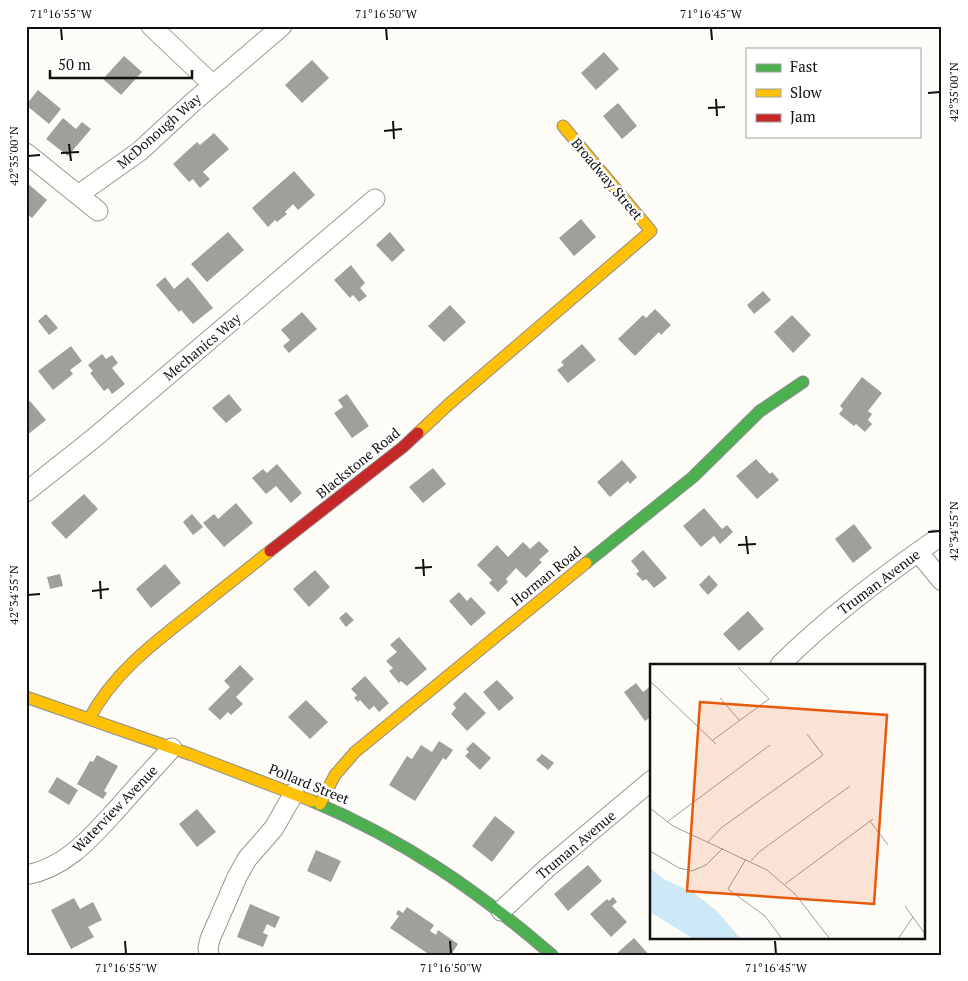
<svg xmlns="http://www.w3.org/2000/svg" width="968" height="981" font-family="'PT Serif',serif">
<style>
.building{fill:#a19f9c}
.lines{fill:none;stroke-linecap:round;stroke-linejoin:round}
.street-casing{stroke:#979795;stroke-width:21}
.fast-casing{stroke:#8e8d8b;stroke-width:13}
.slow-casing{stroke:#8e8d8b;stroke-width:13}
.jam-casing{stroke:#8e8d8b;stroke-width:13}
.street{stroke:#fffffe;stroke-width:19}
.fast{stroke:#4caf50;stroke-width:11}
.slow{stroke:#ffc107;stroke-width:11}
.jam{stroke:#c62828;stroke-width:11}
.ticks{fill:none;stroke:#111;stroke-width:2}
.labels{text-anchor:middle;stroke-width:5;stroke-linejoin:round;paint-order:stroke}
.street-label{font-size:14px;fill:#111;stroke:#fff}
.inset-road{fill:none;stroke:#9f9e9b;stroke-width:1}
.view{fill:#e8590c;fill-opacity:0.15;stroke:#e8590c;stroke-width:2.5}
.inset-edge{fill:none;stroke:#111;stroke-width:2.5}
.neatline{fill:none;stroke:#111;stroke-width:2}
.ticks-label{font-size:12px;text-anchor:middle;fill:#111}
</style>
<rect width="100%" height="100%" fill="#fdfcf7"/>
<!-- building -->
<path class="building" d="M604,52L619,69L596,90L581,73Z
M124,56L142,72L121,95L103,79Z
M312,60L329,78L302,103L285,85Z
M38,90L61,109L49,124L26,105Z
M618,103L637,126L622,139L603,116Z
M63,118L76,129L82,122L91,129L68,156L46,139Z
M214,133L229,149L203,172L210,179L200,188L193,179L189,182L173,164L197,142L200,145Z
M294,171L315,195L298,210L293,204L285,212L287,214L277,222L275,220L268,227L252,208Z
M26,182L47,200L32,218L26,213Z
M581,219L596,237L574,256L559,238Z
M228,232L244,250L207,282L191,264Z
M390,232L405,250L392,262L376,245Z
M351,265L365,283L360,288L367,296L359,302L353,295L350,298L334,280Z
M165,277L174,289L188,277L213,308L193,324L181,310L179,312L156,285Z
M763,291L771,300L754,314L747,305Z
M450,305L466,322L444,342L428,326Z
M655,309L671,325L661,335L659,332L635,356L618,339L643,315L646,318Z
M302,312L317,329L289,353L283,346L290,340L281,330Z
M46,314L58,328L49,335L38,321Z
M792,315L811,335L793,353L774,332Z
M582,344L596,360L568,383L557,370L564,365L561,362Z
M71,346L82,361L70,370L73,374L53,390L38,371Z
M102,354L106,359L112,355L118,363L112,368L125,384L112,394L108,388L104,391L90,373L93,371L88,365Z
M862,377L882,393L868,411L872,414L868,420L872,424L865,432L856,424L854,426L839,414L843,409L840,406Z
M229,394L242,410L226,423L212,408Z
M347,394L369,426L352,438L334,413L343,407L338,400Z
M30,401L46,420L26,436V404Z
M756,459L770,474L772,472L779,480L757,499L736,476Z
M622,460L637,477L630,484L628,481L610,497L597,482Z
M277,464L302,493L291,503L276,486L266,494L252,478L263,469L267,473Z
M433,468L446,484L423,503L409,487Z
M84,494L98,509L66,539L51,523Z
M236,503L253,523L224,547L203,523L214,514L218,519Z
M704,508L722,529L727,525L733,532L720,544L714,536L701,547L683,526Z
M192,514L203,527L193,535L183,522Z
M854,524L872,548L853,563L835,539Z
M539,541L549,551L539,560L542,562L526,578L516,568L506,579L508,582L498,592L489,583L492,580L477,565L497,545L508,557L523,542L530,549Z
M643,550L667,578L654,588L646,579L643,581L636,574L639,571L631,561Z
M165,564L181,583L151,608L136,589Z
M315,570L330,587L309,607L293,589Z
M60,574L63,586L50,589L47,577Z
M709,575L718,585L708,595L699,585Z
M459,592L467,601L471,597L486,613L471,626L449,601Z
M748,611L764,629L739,651L723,634Z
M346,612L354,620L346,627L339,618Z
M399,637L427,669L407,686L401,681L399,683L389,671L393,668L386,661L397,652L390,645Z
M240,665L254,679L236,697L243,704L231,715L228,712L220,720L208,709L230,687L224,681Z
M365,676L389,703L379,712L374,706L369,710L360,700L358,702L354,698L357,695L351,689Z
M497,680L514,698L499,711L483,692Z
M636,683L643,692L652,685V716L645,721L624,692Z
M465,692L486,713L467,731L451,714L456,708L453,704Z
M306,700L328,722L310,739L288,717Z
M439,741L453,750L446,760L443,758L415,801L389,785L407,756L412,759L421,745L432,752Z
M473,742L491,758L480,770L465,756L469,752L466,749Z
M542,754L554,763L548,770L536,760Z
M97,755L118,766L104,791L107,793L103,799L77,784L90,761L93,762Z
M57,777L78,790L69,805L48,792Z
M197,809L216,832L197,847L179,824Z
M495,816L515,832L492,862L472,846Z
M316,850L341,861L331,882L307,871Z
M588,865L602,881L568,911L554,894Z
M613,897L617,902L612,906L627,922L611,937L590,914L607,899L609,901Z
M74,898L80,909L93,902L102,920L88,927L94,937L71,949L51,910Z
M250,904L280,917L275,928L267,924L263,933L268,935L263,947L237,937Z
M407,907L434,925L430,931L436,935L438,930L458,944L451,955H430L390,928L399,916L396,914L398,910L403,913Z
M634,938L649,955H615Z"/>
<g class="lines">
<!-- street casing -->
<g class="street-casing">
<path id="street" d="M151,26L213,85
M26,153L98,211
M78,195L140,151L192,103L282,26
M26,492L94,438L375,199
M918,552L942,581
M780,665C827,618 881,578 935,540
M26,875C68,867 93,835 120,806C137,786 155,767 172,748
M501,911L546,869L652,780
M209,955L208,948L210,939L237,877L247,859L274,828L294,793"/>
</g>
<!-- fast casing -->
<g class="fast-casing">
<path id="fast" d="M586,563L693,477L760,411L803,382
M312,801C404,840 477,890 552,955"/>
</g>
<!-- slow casing -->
<g class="slow-casing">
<path id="slow" d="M418,433L449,404L651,231L563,126
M26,697L192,755L312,801
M89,719C113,674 152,644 192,613C218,592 244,572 270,551
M320,804L335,775L355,752L586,563"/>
</g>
<!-- jam casing -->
<g class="jam-casing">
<path id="jam" d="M270,551L403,447L418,433"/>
</g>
<!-- street -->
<use href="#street" class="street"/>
<!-- fast -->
<use href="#fast" class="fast"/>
<!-- slow -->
<use href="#slow" class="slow"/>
<!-- jam -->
<use href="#jam" class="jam"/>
</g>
<!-- ticks -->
<path class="ticks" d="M61,28L62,40M386,28L387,40M711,28L712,40M928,93L940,92M716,99L717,116M708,108L725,107M393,121L394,139M384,131L402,129M69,144L71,161M61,153L79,152M28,156L40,155M928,532L940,531M746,536L748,554M738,545L756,544M423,559L424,576M415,568L432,567M100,581L101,599M92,591L109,589M28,595L40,594M125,941L126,954M450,941L451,954M775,941L776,954"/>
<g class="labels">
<!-- street labels -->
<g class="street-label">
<text transform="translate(159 131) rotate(-41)" y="5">McDonough Way</text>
<text transform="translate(607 179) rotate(50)" y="5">Broadway Street</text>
<text transform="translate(202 347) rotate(-40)" y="5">Mechanics Way</text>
<text transform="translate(358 463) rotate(-39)" y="5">Blackstone Road</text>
<text transform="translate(546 576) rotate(-39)" y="5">Horman Road</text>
<text transform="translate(879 582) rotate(-37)" y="5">Truman Avenue</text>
<text transform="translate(309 784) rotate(22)" y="5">Pollard Street</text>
<text transform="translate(115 809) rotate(-46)" y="5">Waterview Avenue</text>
<text transform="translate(576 845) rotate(-40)" y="5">Truman Avenue</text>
</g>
</g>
<!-- overview -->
<g transform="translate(650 664)">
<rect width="275" height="275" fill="#fdfcf7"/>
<path d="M0,204L14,215L44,229L67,247L91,275H44L0,248Z" fill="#cde8f7"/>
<path class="inset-road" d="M0,17L66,80M70,34L90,57M63,76L119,35L88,3M0,144L23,162L117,206L145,230L180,275M220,157L238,181M17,158L120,81M58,178L71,164L173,91L157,70M0,187L29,204L42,207L56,201L73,184M96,195L78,225L115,252L132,275M101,197L109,188L200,122M135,220L223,155M255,242L275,270M248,275L263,253"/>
<path class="view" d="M50,38L237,51L224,240L37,227Z"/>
<rect width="275" height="275" class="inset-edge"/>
</g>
<!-- border -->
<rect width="968" height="981" fill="none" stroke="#ffffff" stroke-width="55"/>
<!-- legend -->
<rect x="746" y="48" width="175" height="90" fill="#ffffff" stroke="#a0a0a0"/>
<rect x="756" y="64" width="25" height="8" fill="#4caf50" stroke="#a0a0a0"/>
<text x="790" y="72" font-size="15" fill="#111111">Fast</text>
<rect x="756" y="89" width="25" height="8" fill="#ffc107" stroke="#a0a0a0"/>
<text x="790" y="98" font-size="15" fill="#111111">Slow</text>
<rect x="756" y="114" width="25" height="8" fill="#c62828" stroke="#a0a0a0"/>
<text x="790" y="122" font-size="15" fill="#111111">Jam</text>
<!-- scale -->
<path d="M50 70v8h142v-8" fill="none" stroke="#111111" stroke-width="2.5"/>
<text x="58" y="70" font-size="15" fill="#111111" stroke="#ffffff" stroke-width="4" paint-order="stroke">50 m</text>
<rect x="28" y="28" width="912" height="926" class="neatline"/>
<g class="ticks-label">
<text x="61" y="18">71°16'55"W</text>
<text x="386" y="18">71°16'50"W</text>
<text x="711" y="18">71°16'45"W</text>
<text transform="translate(954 92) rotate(-90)" y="4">42°35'00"N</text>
<text transform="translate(14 156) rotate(-90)" y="4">42°35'00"N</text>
<text transform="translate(954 531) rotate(-90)" y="4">42°34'55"N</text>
<text transform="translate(14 595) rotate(-90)" y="4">42°34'55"N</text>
<text x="126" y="972">71°16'55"W</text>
<text x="451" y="972">71°16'50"W</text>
<text x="776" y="972">71°16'45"W</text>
</g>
</svg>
